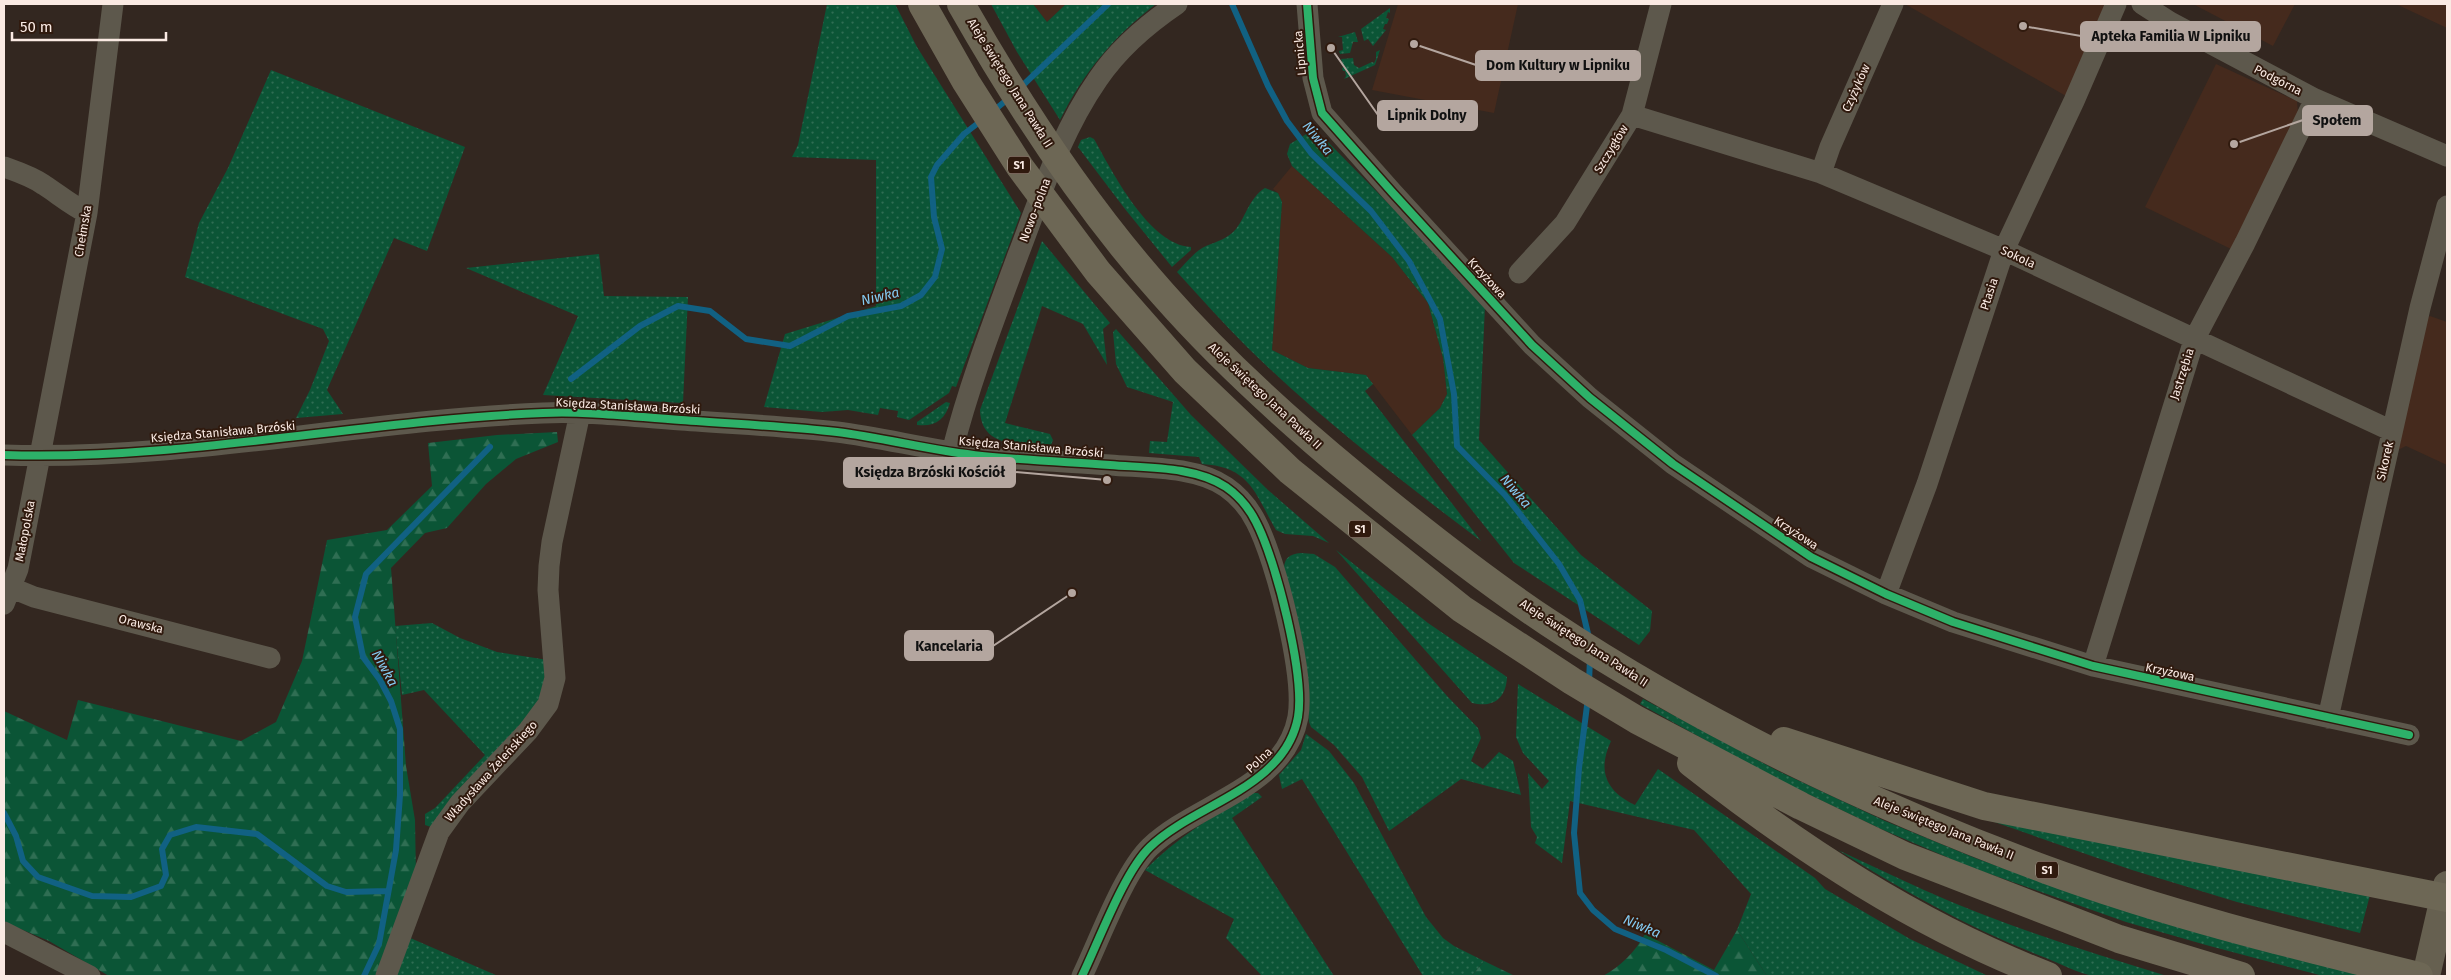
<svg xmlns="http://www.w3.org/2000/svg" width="2451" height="980" font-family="'Fira Sans',sans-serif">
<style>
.built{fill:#452a1d}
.green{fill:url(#green-dots)}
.forest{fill:url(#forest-firs)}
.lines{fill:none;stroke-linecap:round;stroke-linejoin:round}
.stream{stroke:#116183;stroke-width:6}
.minor{stroke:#5d584c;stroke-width:21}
.major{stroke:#666050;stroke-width:28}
.highway{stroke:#6d6755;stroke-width:28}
.cycleway-casing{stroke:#301a0e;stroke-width:11}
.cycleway{stroke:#2db169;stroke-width:8}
.labels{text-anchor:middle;stroke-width:4;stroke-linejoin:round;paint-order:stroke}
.shield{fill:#301a0e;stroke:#bdaca3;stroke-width:1}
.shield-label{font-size:11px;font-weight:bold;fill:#faeae3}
.street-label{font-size:12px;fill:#faeae3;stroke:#301a0e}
.water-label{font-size:14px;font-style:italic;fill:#84cbf2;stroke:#301a0e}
.leader{fill:none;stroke:#b4a69f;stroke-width:2}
.callout-dot{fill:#b4a69f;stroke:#301a0e;stroke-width:2}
.callout{fill:#b4a69f;stroke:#b4a69f;stroke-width:2}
.callout-label{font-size:14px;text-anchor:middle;font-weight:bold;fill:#111}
</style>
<defs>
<pattern id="green-dots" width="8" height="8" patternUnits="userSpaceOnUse" patternTransform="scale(1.25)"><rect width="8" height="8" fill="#0b5536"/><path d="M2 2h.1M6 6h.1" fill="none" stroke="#2f6e53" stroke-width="1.8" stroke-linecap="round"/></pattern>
<pattern id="forest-firs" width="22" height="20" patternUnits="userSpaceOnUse" patternTransform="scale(1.25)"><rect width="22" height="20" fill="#0b5536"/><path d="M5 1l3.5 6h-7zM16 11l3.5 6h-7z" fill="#2f6e53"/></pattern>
</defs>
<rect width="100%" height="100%" fill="#332720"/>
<!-- built -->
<path class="built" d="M1033,4H1066L1047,22Z
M1398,4H1518L1494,113L1372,90Z
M1905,4H2108L2066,96Z
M2193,4H2295L2273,46Z
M2396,4H2447V28Z
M2216,64L2297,101L2298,114L2231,249L2145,207Z
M1292,166L1392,257L1428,303L1443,358L1447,394L1440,408L1412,435L1366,375L1308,368L1272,350L1282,202L1278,193L1273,189Z
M2430,316L2447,322V465L2406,446L2396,451L2426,319Z"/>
<!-- green -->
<path class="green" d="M827,4H895L917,47L1021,213L956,387L952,386L949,393L909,420L897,417L898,411L880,408L878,415L848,410L822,412L764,407L785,334L876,306V160L792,157L798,145Z
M991,4H1033L1047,22L1066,4H1156C1113,37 1084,72 1060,120L1017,52Z
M1390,8V13L1388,12L1386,18L1389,19L1387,24H1385L1383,29L1386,30L1373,46L1368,39L1364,41L1361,29Z
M1355,32L1358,42H1353L1350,53L1340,54L1339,51L1343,50L1342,37H1338Z
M1380,50L1375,65L1344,79L1346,76L1345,71H1343L1342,68L1344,67L1341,59L1353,58L1354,65L1359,68L1372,62L1374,63L1376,59V52Z
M271,70L465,147L427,251L394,238L327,390L343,414L296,418L310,390L329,341L323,329L185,277L199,223L228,168Z
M1308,133L1321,144L1326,140L1430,246L1485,306L1479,440L1581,555L1652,611L1650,631L1639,645L1514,563L1412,435L1440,408L1447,394L1443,358L1428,303L1392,257L1292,166L1287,154L1290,144Z
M1090,137L1094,139C1112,171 1149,245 1191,247V250L1172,267L1125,209L1078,147L1081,140Z
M1265,188L1278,193L1282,202L1272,350L1308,368L1366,375L1373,384L1365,391L1481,541C1400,480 1319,418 1247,347C1223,323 1200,297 1177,272C1185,264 1196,250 1206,246C1218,241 1227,239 1236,229C1246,216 1250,197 1265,188Z
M1042,241L1110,323L1103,329L1107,365L1083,324L1042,306L1005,423L1050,434L1053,440L1051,445C1022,444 981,449 980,410Z
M599,254L604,296L688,297L683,403L543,395L578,316L466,268Z
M1116,329L1191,415L1268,490L1329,543L1313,536L1285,534L1276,530C1255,494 1251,467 1202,464L1199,457L1149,453L1150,441L1167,442L1173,402L1127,387L1116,364L1113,332Z
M946,402L950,403C945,420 935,427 917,425V422Z
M1336,550L1428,623L1507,677C1506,699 1493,708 1472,703Z
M1301,553L1314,554L1335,567L1447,696L1478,728L1481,738L1471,761L1483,769L1499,752L1513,761L1521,795L1461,779L1389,831L1362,777L1334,745L1311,727L1309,722L1305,672L1284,570C1284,558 1289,554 1301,553Z
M432,623L460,638L497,652L548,660L539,709L431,827L425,825V814L435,808L485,755L424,690L402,695L395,626Z
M1518,684L1611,741C1597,771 1606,791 1635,805L1658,769L1815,878L1825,889L1910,939L1988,976H1767L1737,930L1751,894L1694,830L1570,801L1562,863L1535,843L1537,837L1531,827L1528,773L1542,789L1549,781L1523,753L1516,737Z
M1643,699L1776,770L1885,821L1975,858L2042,882L2367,976H2323L2206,945L2126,922L1970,867L1881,829L1772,777L1640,704Z
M1306,734L1329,751L1354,783L1426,917L1443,938L1454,946L1484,961L1472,976H1423L1302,779L1282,789L1279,775L1301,750Z
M1251,793H1258L1262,797L1232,818L1334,976H1262L1226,938L1234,919L1145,870C1176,838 1213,816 1251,793Z
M1980,817L2370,895L2360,933L2237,902L2132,870Z
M1838,850C1866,863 1895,877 1924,890C2002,925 2085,951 2167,976C2144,976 2118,979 2095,976C2079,974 2061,964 2046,958C1972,930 1904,891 1838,850Z
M408,937L498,976H392Z"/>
<!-- forest -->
<path class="forest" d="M557,432L558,442L516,459L486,484L447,528L425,533L391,568L406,766L415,820L416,877L382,976H109L49,941L4,922V711L67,740L78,700L241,741L276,722L302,661L327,540L387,530L432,486L428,443L497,435Z
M1737,930L1767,976H1603C1621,966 1635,952 1645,934L1714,970Z
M1484,961L1515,976H1472Z"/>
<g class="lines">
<!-- stream -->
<path class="stream" d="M1232,4L1268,86L1287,121L1311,153L1371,211L1409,261L1440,319L1454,394L1457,446L1505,495L1559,564L1580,600L1589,638
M1020,88L1108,4
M992,112L1009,98
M571,379L640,326L678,306L710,311L746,339L790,346L848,316L901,306L921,295L935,277L942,249L934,217L931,177L937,165L964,134L982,120
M1589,683L1590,658
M1588,698L1579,768L1574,833L1580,893L1593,910L1615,929L1666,950L1716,976
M4,813L16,836L23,861L38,877L92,896L131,897L161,886L166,875L162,849L170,835L196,827L257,834L327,886L346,892L388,891
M364,976L379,944L396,850L400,795V729L391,701L380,680L363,657L355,617L366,574L490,447"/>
<!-- minor -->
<path class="minor" d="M1307,4L1313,78L1322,113L1392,192L1532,345L1590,398L1673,464L1811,557L1886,594L1953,622L2093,666L2409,735
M2142,4L2170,22L2315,99L2447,156
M1632,115L1821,173L2004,250L2392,431
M4,167C18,172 31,176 44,185C58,194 71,205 87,213
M1821,173L1830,147L1893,4
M1519,273L1565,223L1632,115L1661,4
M952,452C969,385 994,320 1018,255C1041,195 1061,132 1098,79C1119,48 1146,25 1177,4
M4,455C184,461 363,420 543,413C589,411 635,417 681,420C733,424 785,426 837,432C885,438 933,451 982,456C1024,460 1067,462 1110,465C1146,468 1195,466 1226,487C1239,496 1249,508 1256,522C1276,560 1305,675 1298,717C1285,788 1196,803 1150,847C1124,872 1099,941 1082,976
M12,588L34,597L270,658
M1886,594L1927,484L2004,250L2074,101L2116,4
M4,604L18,569L87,213L113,4
M2093,666L2194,340L2245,243L2315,99
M2328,718L2420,308L2447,206
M4,932L90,976
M386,976L439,832L460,803L528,731L548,704L555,678L548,590L549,566L552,542L580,413"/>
<!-- major -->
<path class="major" d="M2426,976L2447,885"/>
<!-- highway -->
<path class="highway" d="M922,4L966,82L1020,167L1098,272L1185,371L1290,471L1462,609L1572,681L1637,720L1801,806L1905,856L2119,939L2241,976
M961,4C1019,106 1084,206 1163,294C1221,360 1286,419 1354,475C1417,527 1481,578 1549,623C1703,725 1871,805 2044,869C2166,914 2293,945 2419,976
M1784,741L1984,806L2447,898
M1691,763C1800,849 1918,926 2048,976"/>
<!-- cycleway casing -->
<g class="cycleway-casing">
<path id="cycleway" d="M1307,4L1313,78L1322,113L1392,192L1532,345L1590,398L1673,464L1811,557L1886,594L1953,622L2093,666L2409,735
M4,455C184,461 363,420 543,413C589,411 635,417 681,420C733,424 785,426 837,432C885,438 933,451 982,456C1024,460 1067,462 1110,465C1146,468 1195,466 1226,487C1239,496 1249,508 1256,522C1276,560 1305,675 1298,717C1285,788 1196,803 1150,847C1124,872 1099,941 1082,976"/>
</g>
<!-- cycleway -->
<use href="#cycleway" class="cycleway"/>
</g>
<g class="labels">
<!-- shield labels -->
<g class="shield">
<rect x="1008" y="156.5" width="22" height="17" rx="4"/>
<rect x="1349" y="520.5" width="22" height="17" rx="4"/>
<rect x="2036" y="861.5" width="22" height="17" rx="4"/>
</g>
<g class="shield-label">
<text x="1019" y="169">S1</text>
<text x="1360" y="533">S1</text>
<text x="2047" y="874">S1</text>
</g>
<!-- street labels -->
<g class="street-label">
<text transform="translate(1300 53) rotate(-95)" y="4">Lipnicka</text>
<text transform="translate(2278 80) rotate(27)" y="4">Podgórna</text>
<text transform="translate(1010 83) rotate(58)" y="4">Aleje świętego Jana Pawła II</text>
<text transform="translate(1856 88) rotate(-66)" y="4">Czyżyków</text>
<text transform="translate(1611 149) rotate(-59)" y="4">Szczygłów</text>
<text transform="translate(1035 210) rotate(-69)" y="4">Nowo-polna</text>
<text transform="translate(83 231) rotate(-80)" y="4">Chełmska</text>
<text transform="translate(2018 257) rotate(25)" y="4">Sokola</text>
<text transform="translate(1487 278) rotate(47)" y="4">Krzyżowa</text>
<text transform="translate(1989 294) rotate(-72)" y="4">Ptasia</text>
<text transform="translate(2182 374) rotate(-72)" y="4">Jastrzębia</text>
<text transform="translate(1265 396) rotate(43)" y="4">Aleje świętego Jana Pawła II</text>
<text transform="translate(628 406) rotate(3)" y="4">Księdza Stanisława Brzóski</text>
<text transform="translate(223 432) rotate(-5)" y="4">Księdza Stanisława Brzóski</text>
<text transform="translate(1031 447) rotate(5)" y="4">Księdza Stanisława Brzóski</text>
<text transform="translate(2385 461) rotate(-77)" y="4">Sikorek</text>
<text transform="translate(25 531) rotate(-79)" y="4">Małopolska</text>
<text transform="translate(1796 533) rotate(33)" y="4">Krzyżowa</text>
<text transform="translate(141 624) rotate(14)" y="4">Orawska</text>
<text transform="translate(1584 643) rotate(33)" y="4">Aleje świętego Jana Pawła II</text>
<text transform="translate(2170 672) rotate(12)" y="4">Krzyżowa</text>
<text transform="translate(1259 760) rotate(-43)" y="4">Polna</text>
<text transform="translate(491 771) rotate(-48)" y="4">Władysława Żeleńskiego</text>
<text transform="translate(1944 828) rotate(22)" y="4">Aleje świętego Jana Pawła II</text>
</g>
<!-- water labels -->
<g class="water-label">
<text transform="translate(1318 138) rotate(50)" y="5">Niwka</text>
<text transform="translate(880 296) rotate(-13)" y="5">Niwka</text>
<text transform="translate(1516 491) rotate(49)" y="5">Niwka</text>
<text transform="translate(385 668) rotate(61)" y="5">Niwka</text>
<text transform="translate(1642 926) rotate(23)" y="5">Niwka</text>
</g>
</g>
<!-- callouts -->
<path class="leader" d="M2023 26L2081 36M1414 44L1476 65M1331 48L1378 115M2234 144L2303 120M1107 480L1015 472M1072 593L993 646"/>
<g class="callout-dot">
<circle cx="2023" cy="26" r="5"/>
<circle cx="1414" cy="44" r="5"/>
<circle cx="1331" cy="48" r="5"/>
<circle cx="2234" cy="144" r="5"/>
<circle cx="1107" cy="480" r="5"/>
<circle cx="1072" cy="593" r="5"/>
</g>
<g class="callout">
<rect x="2081" y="22" width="179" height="29" rx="5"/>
<rect x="1476" y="51" width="164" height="29" rx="5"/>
<rect x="1378" y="101" width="99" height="29" rx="5"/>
<rect x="2303" y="106" width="69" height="29" rx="5"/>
<rect x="844" y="458" width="171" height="29" rx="5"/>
<rect x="905" y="631" width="88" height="29" rx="5"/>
</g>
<g class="callout-label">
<text x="2171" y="41">Apteka Familia W Lipniku</text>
<text x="1558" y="70">Dom Kultury w Lipniku</text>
<text x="1427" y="120">Lipnik Dolny</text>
<text x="2337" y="125">Społem</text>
<text x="930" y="477">Księdza Brzóski Kościół</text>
<text x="949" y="651">Kancelaria</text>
</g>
<!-- border -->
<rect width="2451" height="980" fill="none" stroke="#faeae3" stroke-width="10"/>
<!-- scale -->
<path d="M12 32v8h154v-8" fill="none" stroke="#faeae3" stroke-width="2.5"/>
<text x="20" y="32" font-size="15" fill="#faeae3" stroke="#301a0e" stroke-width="4" paint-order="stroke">50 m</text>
</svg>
